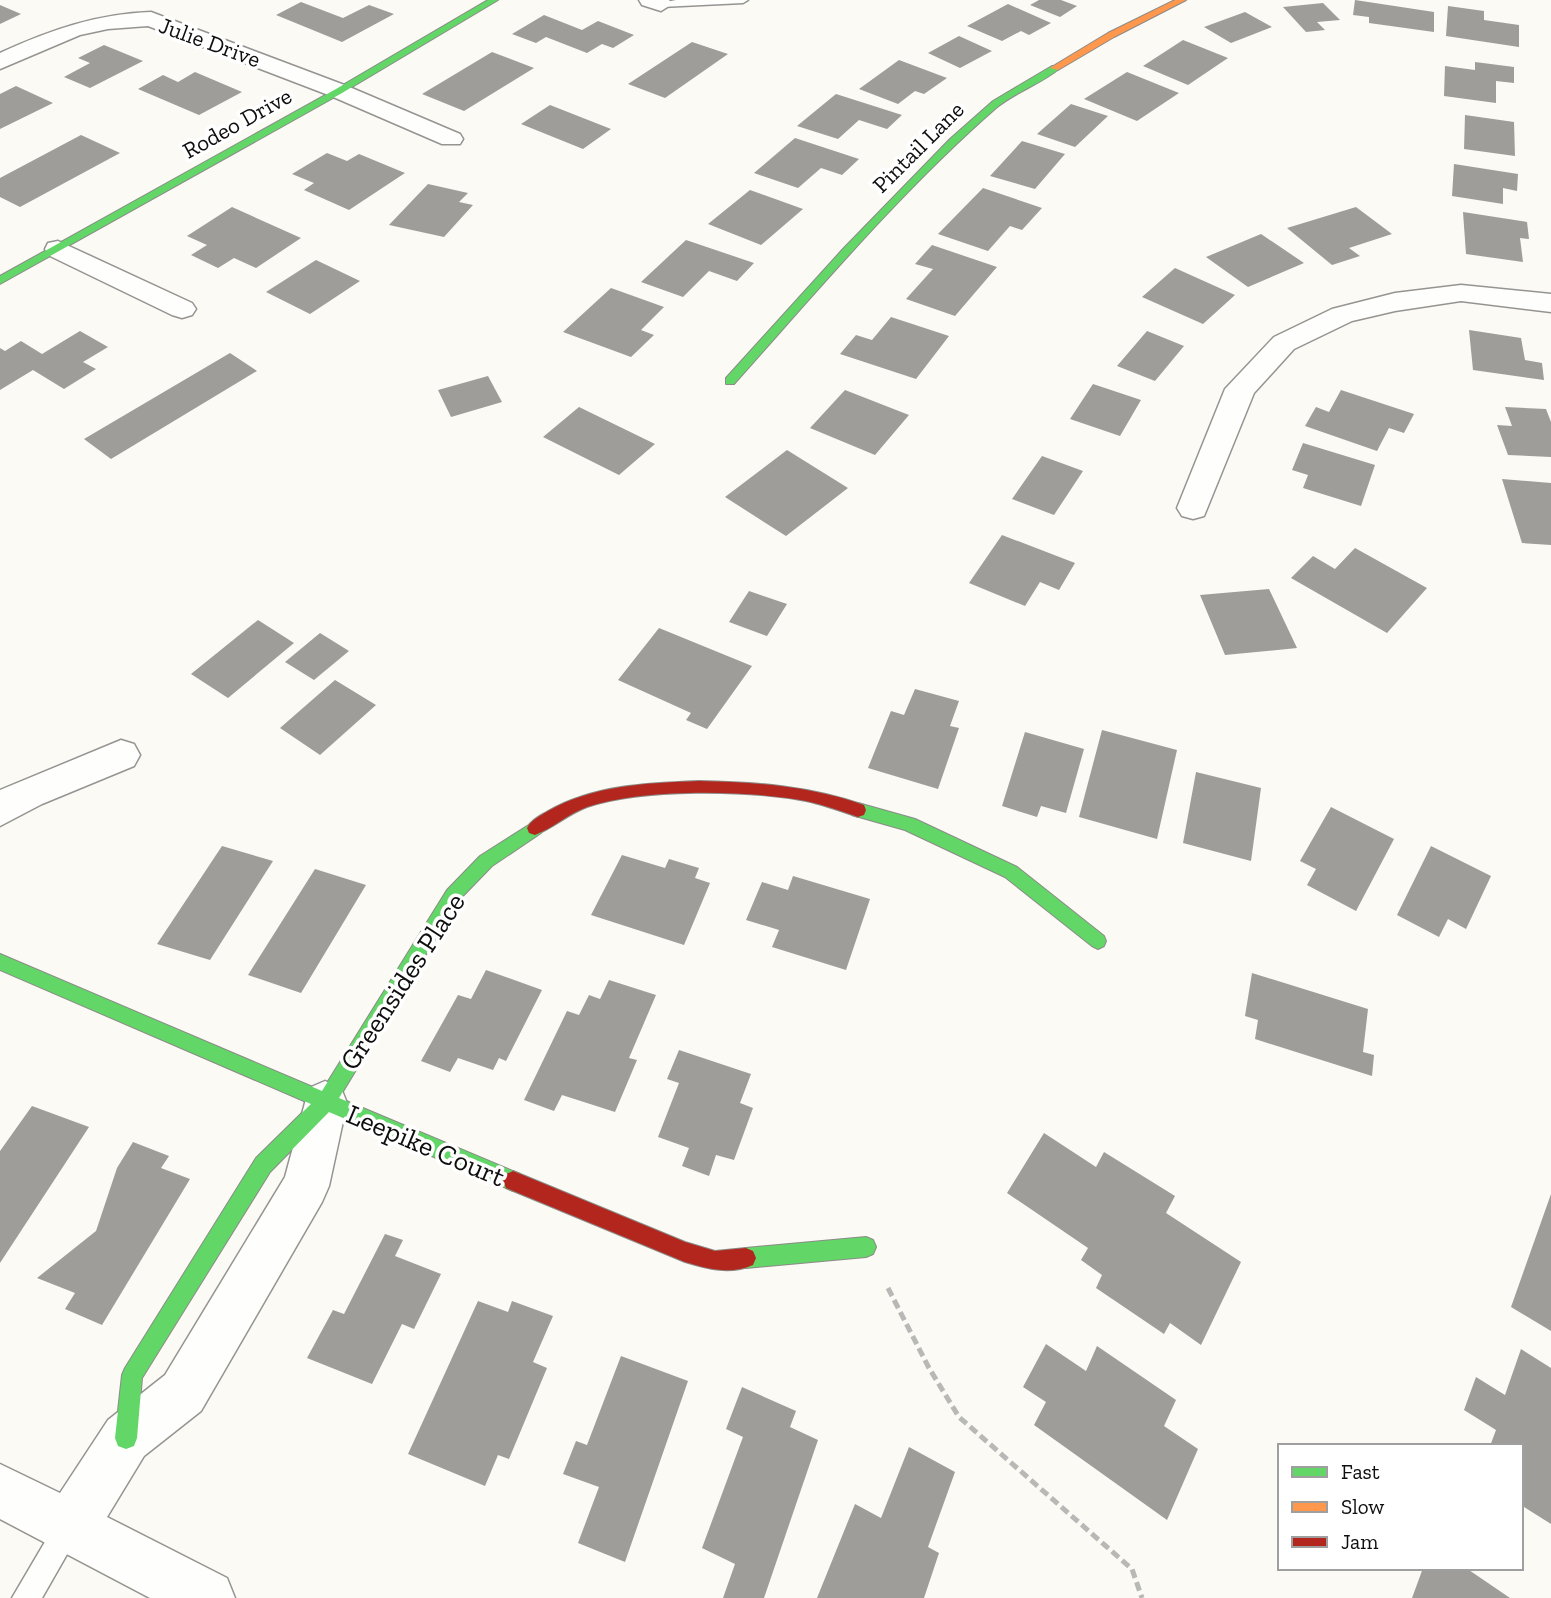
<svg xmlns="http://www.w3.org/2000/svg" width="1551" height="1598" font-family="'Zilla Slab',serif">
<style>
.building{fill:#9e9d99}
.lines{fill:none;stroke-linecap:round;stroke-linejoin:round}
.lane-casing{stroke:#959492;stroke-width:3}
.street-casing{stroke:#959492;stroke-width:3}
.fast-casing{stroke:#8b8b88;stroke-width:2}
.slow-casing{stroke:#8b8b88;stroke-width:2}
.jam-casing{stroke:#8b8b88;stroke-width:2}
.path{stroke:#b8b8b7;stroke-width:5;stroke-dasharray:9 4.5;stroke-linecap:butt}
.lane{fill:#fefefd;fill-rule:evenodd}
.street{fill:#fefefd;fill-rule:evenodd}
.fast{fill:#63d668;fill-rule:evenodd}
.slow{fill:#ff974d;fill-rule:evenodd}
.jam{fill:#b3261e;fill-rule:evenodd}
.labels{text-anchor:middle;stroke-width:7;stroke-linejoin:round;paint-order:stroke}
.far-street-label{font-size:23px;fill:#0e0e0e;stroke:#fff}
.street-label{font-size:28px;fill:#0e0e0e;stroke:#fff}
</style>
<rect width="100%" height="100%" fill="#fbfaf4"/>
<!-- building -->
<path class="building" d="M1039,0H1061L1077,6L1060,17L1030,5Z
M1355,0L1434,12V32L1369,23V17L1353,15Z
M301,2L343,18L369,5L394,14L342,42L276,15Z
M1323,3L1340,20L1317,22L1325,30L1306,32L1283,7Z
M1008,4L1051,23L1029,35L1021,31L1002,41L967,26Z
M0,5L21,14L0,24Z
M1448,6L1484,11V20L1519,25V47L1446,36Z
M1245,12L1272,27L1231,43L1204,27Z
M544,15L582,30L598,21L634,35L613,48L602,44L587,53L546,37L536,43L512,34Z
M959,36L992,51L960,68L928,53Z
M1183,40L1228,58L1188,85L1143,66Z
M692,42L728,54L665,98L628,84Z
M104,45L143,61L90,88L64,77L90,63L78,58Z
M492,52L534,68L464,111L422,94Z
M899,60L947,78L924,94L915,91L898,104L859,89Z
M1475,62L1514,67V83L1496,81V103L1444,96L1445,66L1475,70Z
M195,72L242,92L199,115L138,89L163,75L178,82Z
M1127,72L1179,93L1137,121L1084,99Z
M16,86L53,103L0,129V94Z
M836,94L902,115L887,129L859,120L838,139L797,126Z
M1071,104L1108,116L1075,147L1037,134Z
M550,105L611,129L583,149L521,124Z
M1465,115L1514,122L1515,156L1464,149Z
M81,135L120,153L20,207L0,197V178Z
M795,138L859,159L842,175L821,168L798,188L754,173Z
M1022,141L1065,154L1035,189L990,176Z
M327,153L347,161L359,154L405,173L349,210L304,190L314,183L292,174Z
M1454,164L1518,174L1517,191L1503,188V204L1452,196Z
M428,184L468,193L459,202L473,205L444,237L389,225Z
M983,188L1042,208L1022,230L1010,226L988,251L938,234Z
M750,190L803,209L761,245L708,224Z
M232,207L301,238L256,268L234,258L218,268L191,255L207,245L187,236Z
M1356,207L1392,234L1349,248L1360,256L1332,265L1287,228Z
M1463,212L1527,222L1529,239L1520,238L1523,262L1466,254Z
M1261,234L1304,263L1248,287L1206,257Z
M686,240L754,263L737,281L709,271L683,297L641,282Z
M932,245L997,267L955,316L906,299L933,269L915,264Z
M316,260L360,281L310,314L266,292Z
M1175,268L1235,295L1203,324L1142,297Z
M611,288L664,307L641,330L654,335L631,357L563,332Z
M891,317L949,336L916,379L840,354L856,335L872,340Z
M1469,330L1521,338L1525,360L1542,363L1544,380L1473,370Z
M80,331L108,347L83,362L96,369L64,389L33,370L0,390V348L5,351L21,341L42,354Z
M1147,331L1184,346L1155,381L1117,366Z
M230,353L257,371L111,459L84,439Z
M488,376L502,402L451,417L438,390Z
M1093,384L1141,400L1120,436L1070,419Z
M845,390L909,415L875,455L810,428Z
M1341,390L1414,414L1404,433L1389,428L1377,451L1305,426L1316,407L1329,412Z
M579,407L655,444L619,475L543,437Z
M1505,407L1546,409L1551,422V457L1508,455L1497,425L1512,426Z
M1303,443L1375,465L1361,506L1303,488L1308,475L1292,470Z
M787,450L848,488L786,536L725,497Z
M1042,456L1083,471L1054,515L1012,499Z
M1502,479L1551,483V545L1522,543Z
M1002,535L1075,563L1059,590L1040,582L1025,606L969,583Z
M1355,548L1427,588L1387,633L1291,578L1313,556L1335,569Z
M1269,589L1297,648L1225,655L1200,595Z
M749,591L787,604L767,636L729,622Z
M258,620L294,643L228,698L191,674Z
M659,628L752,666L707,729L686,720L691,713L618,680Z
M320,633L349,651L314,680L285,662Z
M335,680L376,705L320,755L280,728Z
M915,689L959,701L950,726L959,728L938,789L868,768L891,711L904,715Z
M1102,730L1177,750L1157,839L1079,817Z
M1025,732L1084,749L1066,813L1041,806L1037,817L1002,806Z
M1196,772L1261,788L1251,861L1183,843Z
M1331,807L1394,839L1356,911L1307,885L1316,869L1300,861Z
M222,846L273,861L210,960L157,944Z
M1431,846L1491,876L1466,929L1448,919L1439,937L1397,915Z
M622,855L665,868L669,859L699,868L695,878L710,883L684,945L591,915Z
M315,869L366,885L301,993L248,975Z
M793,876L870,899L846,970L772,947L779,930L746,920L762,882L788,890Z
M486,970L542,990L506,1061L499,1058L493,1070L458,1058L450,1072L421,1061L458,995L471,999Z
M1252,973L1368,1009L1363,1052L1374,1055L1372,1076L1255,1039L1258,1020L1245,1016Z
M609,980L656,995L629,1058L637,1060L615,1112L562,1095L554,1111L524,1100L567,1011L579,1015L589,995L600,999Z
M679,1050L751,1074L740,1103L753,1108L734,1160L716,1155L709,1176L682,1166L689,1148L658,1137L679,1083L667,1079Z
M32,1106L89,1127L0,1263V1151Z
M1044,1133L1096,1167L1104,1152L1175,1196L1166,1213L1241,1262L1201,1345L1170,1323L1164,1334L1096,1288L1102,1275L1081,1260L1088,1248L1007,1193Z
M133,1142L169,1156L161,1168L190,1179L102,1325L65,1309L75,1293L37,1278L96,1231L117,1168Z
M1551,1194V1331L1511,1307Z
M385,1234L403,1240L395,1256L441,1274L414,1329L402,1324L372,1384L307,1358L333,1310L344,1314Z
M478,1301L508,1312L512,1301L553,1316L533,1362L547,1368L509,1459L498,1455L485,1486L408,1454Z
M1046,1344L1086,1371L1097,1346L1176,1400L1164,1426L1198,1449L1167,1520L1034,1425L1046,1402L1023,1387Z
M1521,1349L1551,1368V1524L1521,1505V1446H1490L1496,1430L1464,1410L1476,1377L1505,1395Z
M621,1356L688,1381L625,1562L578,1543L599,1487L563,1474L576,1441L587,1445Z
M742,1387L796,1411L790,1427L818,1440L764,1598H723L735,1564L702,1548L743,1437L726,1429Z
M909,1447L955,1472L928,1547L939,1553L924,1598H817L855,1504L881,1518Z
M1423,1568H1466L1510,1598H1412Z"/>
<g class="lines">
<!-- lane casing -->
<g class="lane-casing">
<path id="lane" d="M676,0H748L743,3L661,7L656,4Z
M69,1515L79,1518L82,1528L42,1598H12L59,1518Z"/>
</g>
<!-- street casing -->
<g class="street-casing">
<path id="street" d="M639,0H669L672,4L661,11L642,5Z
M151,12L347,86L460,134L463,139L460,144H442L331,96L148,26L108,29L80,35L0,69V53C50,30 96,14 151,12Z
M58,241L192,303L196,309L192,315L182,318L172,315L48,255L45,249L48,243Z
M1461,285L1551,294V312L1461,301L1395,311L1352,321L1294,349L1254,393L1204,516L1193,519L1182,516L1177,508L1225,389L1274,337L1332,309L1395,293Z
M121,740L134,744L140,755L134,766L42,804L0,826V790Z
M325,1081L341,1088L347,1103L329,1186L322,1202L201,1411L144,1456L107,1517L227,1578L235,1598H150L0,1519V1464L60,1493L108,1420L165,1375L285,1177L309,1088Z"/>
</g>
<!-- fast casing -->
<g class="fast-casing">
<path id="fast" d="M488,0H498L342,93L0,284V276L336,89Z
M1052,66L1060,68C1041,84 1015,92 996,108C901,191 818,290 734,384H726V378L843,249L950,139L993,101Z
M858,803L915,819L1017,867L1104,936L1106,941L1104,946L1098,949L1092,946L1005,877L905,830L852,815L850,810L852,805Z
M535,821L541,823L543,828L541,833L492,866L459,900L339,1098L520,1174L523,1181L520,1188L513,1191L329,1112L270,1172L142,1378L137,1438L134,1446L126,1449L118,1446L115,1438L122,1375L125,1368L256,1158L311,1104L0,970V954L322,1091L447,890L480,856Z
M866,1237L873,1240L876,1247L873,1254L866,1257L746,1268L739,1265L736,1258L739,1251L746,1248Z"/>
</g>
<!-- slow casing -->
<g class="slow-casing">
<path id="slow" d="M1175,0H1186L1114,37L1058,70L1050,68L1108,33Z"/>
</g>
<!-- jam casing -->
<g class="jam-casing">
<path id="jam" d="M699,781C756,782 809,786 864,805L866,810L864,815L858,817C841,811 824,805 806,801C748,790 644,788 587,807C568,814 553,828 535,835L529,833L527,828C531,820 540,816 548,811C594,785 647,783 699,781Z
M513,1171L685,1242L715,1251L746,1248L753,1251L756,1258L753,1265C730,1275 708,1269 685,1262L506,1188L503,1181L506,1174Z"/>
</g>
<!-- path -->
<path class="path" d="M888,1288L929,1368L959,1417L1132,1569L1142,1598"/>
<!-- lane -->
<use href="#lane" class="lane"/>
<!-- street -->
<use href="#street" class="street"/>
<!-- fast -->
<use href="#fast" class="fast"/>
<!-- slow -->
<use href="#slow" class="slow"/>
<!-- jam -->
<use href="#jam" class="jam"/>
</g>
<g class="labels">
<!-- far-street labels -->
<g class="far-street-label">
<text transform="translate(210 42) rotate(20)" y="8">Julie Drive</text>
<text transform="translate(237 123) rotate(-29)" y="8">Rodeo Drive</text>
<text transform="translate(918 147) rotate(-45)" y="8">Pintail Lane</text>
</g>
<!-- street labels -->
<g class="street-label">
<text transform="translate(402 981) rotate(-57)" y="10">Greensides Place</text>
<text transform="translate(426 1145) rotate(23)" y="10">Leepike Court</text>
</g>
</g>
<!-- legend -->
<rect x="1278" y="1444" width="245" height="126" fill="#ffffff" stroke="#9f9f9f" stroke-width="2"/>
<rect x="1292" y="1467" width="35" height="10" fill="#63d668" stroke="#9f9f9f" stroke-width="2"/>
<text x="1341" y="1479" font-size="21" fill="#0e0e0e">Fast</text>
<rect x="1292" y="1502" width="35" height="10" fill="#ff974d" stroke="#9f9f9f" stroke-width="2"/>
<text x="1341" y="1514" font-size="21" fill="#0e0e0e">Slow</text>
<rect x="1292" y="1537" width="35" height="10" fill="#b3261e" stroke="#9f9f9f" stroke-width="2"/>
<text x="1341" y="1549" font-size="21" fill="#0e0e0e">Jam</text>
</svg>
